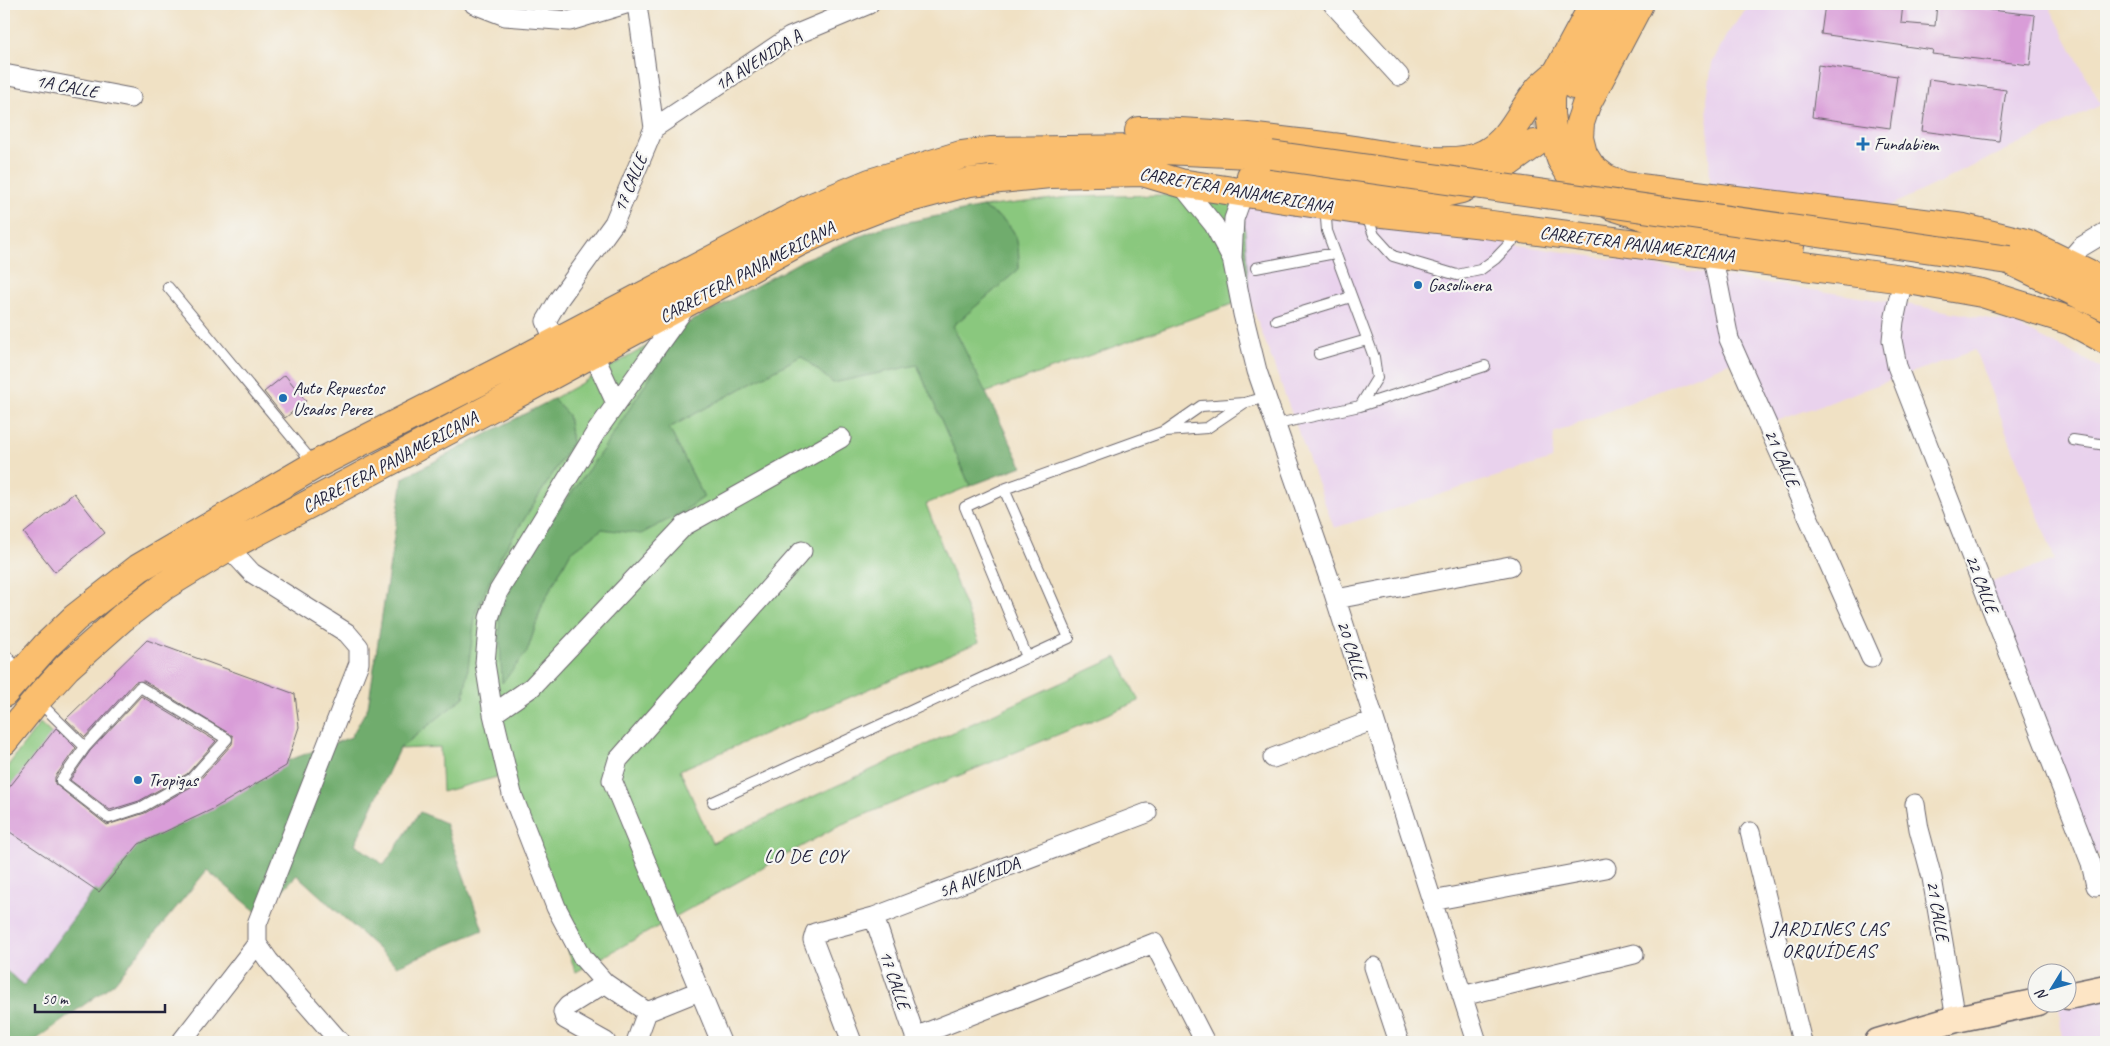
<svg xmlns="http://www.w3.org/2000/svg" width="2110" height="1046" font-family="Caveat,sans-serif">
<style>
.built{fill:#e9d2ed}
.green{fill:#8ac87e;stroke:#56755c}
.forest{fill:#6fac6d;stroke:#486754}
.building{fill:#d99dd8}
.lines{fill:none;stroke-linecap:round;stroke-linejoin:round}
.highway-tunnel{stroke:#c7bba9;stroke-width:28;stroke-dasharray:28 14;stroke-linecap:butt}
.lane-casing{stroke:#6a656b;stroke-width:12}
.street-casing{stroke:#6a656b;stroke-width:21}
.secondary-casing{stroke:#6a656b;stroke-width:29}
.primary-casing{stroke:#6a656b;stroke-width:30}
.highway-casing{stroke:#6a656b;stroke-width:30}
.lane{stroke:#fff;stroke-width:10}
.street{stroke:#fff;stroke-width:19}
.secondary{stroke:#fde5c5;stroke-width:26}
.primary{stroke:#fabe6e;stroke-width:28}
.highway{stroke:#fabe6e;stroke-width:28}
.highway-bridge-casing{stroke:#6a656b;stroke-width:30;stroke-linecap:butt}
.highway-bridge{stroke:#fabe6e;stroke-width:28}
.poi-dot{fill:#1f6fb2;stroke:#f6f6f2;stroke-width:2}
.labels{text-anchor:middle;stroke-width:4.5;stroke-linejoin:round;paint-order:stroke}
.street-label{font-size:18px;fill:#22223b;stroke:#f6f6f2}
.poi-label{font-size:18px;fill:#22223b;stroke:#f6f6f2;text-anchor:start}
.neighbourhood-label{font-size:19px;letter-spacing:1px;fill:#22223b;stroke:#f6f6f2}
</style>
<rect width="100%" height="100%" fill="#f6f6f2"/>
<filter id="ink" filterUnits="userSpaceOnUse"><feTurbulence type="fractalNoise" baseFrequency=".02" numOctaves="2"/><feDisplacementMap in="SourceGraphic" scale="10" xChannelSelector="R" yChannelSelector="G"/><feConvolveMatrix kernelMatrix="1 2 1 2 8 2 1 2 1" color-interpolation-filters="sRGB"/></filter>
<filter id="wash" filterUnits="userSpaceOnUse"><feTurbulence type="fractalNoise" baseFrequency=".0096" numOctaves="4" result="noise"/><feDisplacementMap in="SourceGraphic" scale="20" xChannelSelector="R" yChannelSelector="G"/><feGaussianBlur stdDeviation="1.12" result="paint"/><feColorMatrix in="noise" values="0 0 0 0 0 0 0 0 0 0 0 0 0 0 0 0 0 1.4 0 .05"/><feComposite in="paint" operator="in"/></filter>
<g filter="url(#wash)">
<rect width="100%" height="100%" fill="#f0e1c4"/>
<!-- built -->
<path class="built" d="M1756,4H2048L2101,105L1883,209L1710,184L1707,99L1712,63L1727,34L1745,11Z
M1243,203L1918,306L2012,323L2106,370V852L2087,857L1986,584L2055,560L1975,350L1771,423L1746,356L1554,433L1552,459L1334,528L1249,298Z
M15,794L117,860L24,985L4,969V815Z
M2106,996V1042H2062L2059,1004Z"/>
<!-- green -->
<path class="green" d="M1162,195L1243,203L1249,298L985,393L953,326L1019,269C1019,232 1015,225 982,207L1070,197Z
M683,326L604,448L523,560L527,652L543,603L570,553L602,529L641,533L681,513L704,497L669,428L801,356L833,383L917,364L970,486L926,504L979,642L680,770L712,843L1117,657L1139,701L840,825L576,972L501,776L442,792L440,747L399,749L464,697L475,611L501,556L572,443L568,415L553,399Z
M40,723L57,739L15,794L4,815V771Z"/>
<!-- forest -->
<path class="forest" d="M982,207C1015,225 1019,232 1019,269L953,326L1022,466L970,486L917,365L833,383L801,356L669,428L704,497L681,513L641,534L602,529L570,553L543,603L527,652L502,683L499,616L523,560L604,448L683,326L807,258L883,227Z
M553,399L568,415L572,443L501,556L476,611L464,697L399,749L355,844L384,865L420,812L445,823L483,930L397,966L297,875L259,914L207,870L114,983L33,1042H4V969L24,985L153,811L351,737L368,707L403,478Z"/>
<g id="blocks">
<!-- building -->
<path class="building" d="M1825,4H1903L1901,23L1935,26L1937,4L2035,15L2030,65L1932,54L1933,50L1821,34Z
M1818,65L1897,76L1890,128L1812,117Z
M1929,79L2006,90L1999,141L1922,131Z
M285,375L306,401L285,418L264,392Z
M74,493L105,533L55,572L24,533Z
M147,640L295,694L299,727L286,766L213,809L139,844L99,892L4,828V794L56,728L76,748L55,777V784L107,825L145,813L196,784L232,744L233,736L144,681L135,682L85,737L66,719Z
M141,696L216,741L187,774L139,801L110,810L70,780L90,751Z"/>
</g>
</g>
<g filter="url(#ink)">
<use href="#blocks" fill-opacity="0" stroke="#6a656b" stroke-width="1"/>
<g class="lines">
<!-- highway-tunnel -->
<path class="highway-tunnel" d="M1542,133L1574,85"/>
<!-- lane casing -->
<g class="lane-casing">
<path id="lane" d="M1366,214L1374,235L1393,256L1457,275L1480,270L1495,259L1520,233
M1256,268L1335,253
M168,287L314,464
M1276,320L1351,297
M1319,354L1367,340
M1360,406L1485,366
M1277,424L1360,406L1377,378L1374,357L1327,231L1325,206
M1166,431L1207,428L1244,403
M2073,440L2106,445
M4,653L22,673
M1027,657L965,507L1004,489L1165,431L1201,406L1244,403L1267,397
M140,687L227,739L191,779L142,807L109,818L61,781L85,747Z
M38,701L85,747
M713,802L1069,638L1004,489"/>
</g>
<!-- street casing -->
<g class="street-casing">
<path id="street" d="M474,4L505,16L570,21L626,4
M1333,4L1399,76
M4,74L131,98
M654,128L790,37L869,4
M1180,183L1214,225L1231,257
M1243,194L1234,219L1232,258L1243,314L1257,371L1330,581L1477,1042
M1712,253L1729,339L1871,658
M2067,263L2081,247L2106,232
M1903,279L1894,321L1892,340L1897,366L2091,863L2096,886
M555,342L546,321L559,299L614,223L654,128L637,4
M593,353L616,403
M228,547L252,573L347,633L359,647V663L257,924V944L269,961L340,1042
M1336,599L1510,566
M493,714L532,687L684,526L841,438
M1273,758L1374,720
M1915,804L1919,829L1932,878L1956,1019
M1750,832L1802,1042
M1432,901L1606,868
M874,917L917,1042
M1374,967L1399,1042
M605,983L568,1006L563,1012L565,1019L606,1042
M1462,996L1634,954
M647,1012L605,983L583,958L556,907L512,794L493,714L485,663L489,618L498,592L596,432L687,305
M915,1037L1154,943L1205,1042
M181,1042L257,944
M636,1042L647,1012L699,991
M721,1042L612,780L618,760L802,551
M852,1042L813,940L815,933L874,917L1147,813"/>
</g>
<!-- secondary casing -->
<g class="secondary-casing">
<path id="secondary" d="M2068,996L2106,988
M1878,1042L1956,1019L2038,1002"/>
</g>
<!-- primary casing -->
<g class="primary-casing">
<path id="primary" d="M1557,73L1594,4
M1574,85L1616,4"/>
</g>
<!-- highway casing -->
<g class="highway-casing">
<path id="highway" d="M1639,4L1586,105L1580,123L1579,138L1583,154L1591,167L1605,178L1624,186L1964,228L2026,243L2106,282
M1557,73L1550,97V114L1553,136L1561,159L1570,174L1580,186L1612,206L1678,227L1790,246
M1139,131C1203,131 1268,139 1332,147C1372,151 1451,173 1486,153C1512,139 1521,110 1539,89C1544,84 1550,79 1556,74
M1251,176L1404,196L1434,195L1461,189L1488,177L1534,144
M2009,260L2106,307
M4,693L46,646L75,618L139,568L315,465L512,365L812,207L870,183L961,155L990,151L1142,149L1271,155
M4,741L37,700L67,667L122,618L164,586L228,547L526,389L799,242L843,222L895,202L970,182L1050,174L1143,172L1180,183L1364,211L1484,224L1903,279L1982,293L2071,321L2106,340"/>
</g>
<!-- lane -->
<use href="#lane" class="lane"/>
<!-- street -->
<use href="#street" class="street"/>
<!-- secondary -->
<use href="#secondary" class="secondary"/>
<!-- primary -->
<use href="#primary" class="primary"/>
<!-- highway -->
<use href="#highway" class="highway"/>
<!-- highway-bridge casing -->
<g class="highway-bridge-casing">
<path id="highway-bridge" d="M1271,155L2009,260"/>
</g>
<!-- highway-bridge -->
<use href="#highway-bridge" class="highway-bridge"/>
</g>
</g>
<!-- markers -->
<g class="poi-dot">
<path d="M1860.5 136.5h5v5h5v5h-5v5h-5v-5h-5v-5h5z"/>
<circle cx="1418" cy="285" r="5"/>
<circle cx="283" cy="398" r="5"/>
<circle cx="138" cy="780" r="5"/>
</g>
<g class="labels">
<!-- street labels -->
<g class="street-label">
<text transform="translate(758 60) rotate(-32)" y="6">1A AVENIDA A</text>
<text transform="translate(67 86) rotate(11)" y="6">1A CALLE</text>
<text transform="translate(630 183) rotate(-67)" y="6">17 CALLE</text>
<text transform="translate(1236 190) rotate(10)" y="6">CARRETERA PANAMERICANA</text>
<text transform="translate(1637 244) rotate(7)" y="6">CARRETERA PANAMERICANA</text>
<text transform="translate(747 272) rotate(-28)" y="6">CARRETERA PANAMERICANA</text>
<text transform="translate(1782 458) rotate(66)" y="6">21 CALLE</text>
<text transform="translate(390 462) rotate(-28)" y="6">CARRETERA PANAMERICANA</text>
<text transform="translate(1982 584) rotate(69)" y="6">22 CALLE</text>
<text transform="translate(1352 650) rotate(72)" y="6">20 CALLE</text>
<text transform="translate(979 877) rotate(-21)" y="6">5A AVENIDA</text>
<text transform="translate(1938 911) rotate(80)" y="6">21 CALLE</text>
<text transform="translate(895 980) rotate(71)" y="6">17 CALLE</text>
</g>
<!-- poi labels -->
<g class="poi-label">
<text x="1874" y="150">Fundabiem</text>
<text x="1428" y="291">Gasolinera</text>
<text x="293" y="394">Auto Repuestos<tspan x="293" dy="21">Usados Perez</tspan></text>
<text x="148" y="786">Tropigas</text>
</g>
<!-- neighbourhood labels -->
<g class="neighbourhood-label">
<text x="806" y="862">LO DE COY</text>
<text x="1829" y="935">JARDINES LAS<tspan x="1829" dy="22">ORQUÍDEAS</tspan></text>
</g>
</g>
<!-- margin -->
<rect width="2110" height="1046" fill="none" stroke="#f6f6f2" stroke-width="20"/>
<!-- north arrow -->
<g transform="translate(2052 988) rotate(233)"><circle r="24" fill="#f6f6f2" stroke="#a1a1a9"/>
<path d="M0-4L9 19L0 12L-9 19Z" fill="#1f6fb2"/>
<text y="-8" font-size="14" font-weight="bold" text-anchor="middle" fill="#22223b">N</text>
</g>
<!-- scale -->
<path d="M35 1004v8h130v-8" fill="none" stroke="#22223b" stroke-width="2.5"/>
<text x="42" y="1004" font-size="15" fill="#22223b" stroke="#f6f6f2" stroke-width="4" paint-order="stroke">50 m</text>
</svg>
